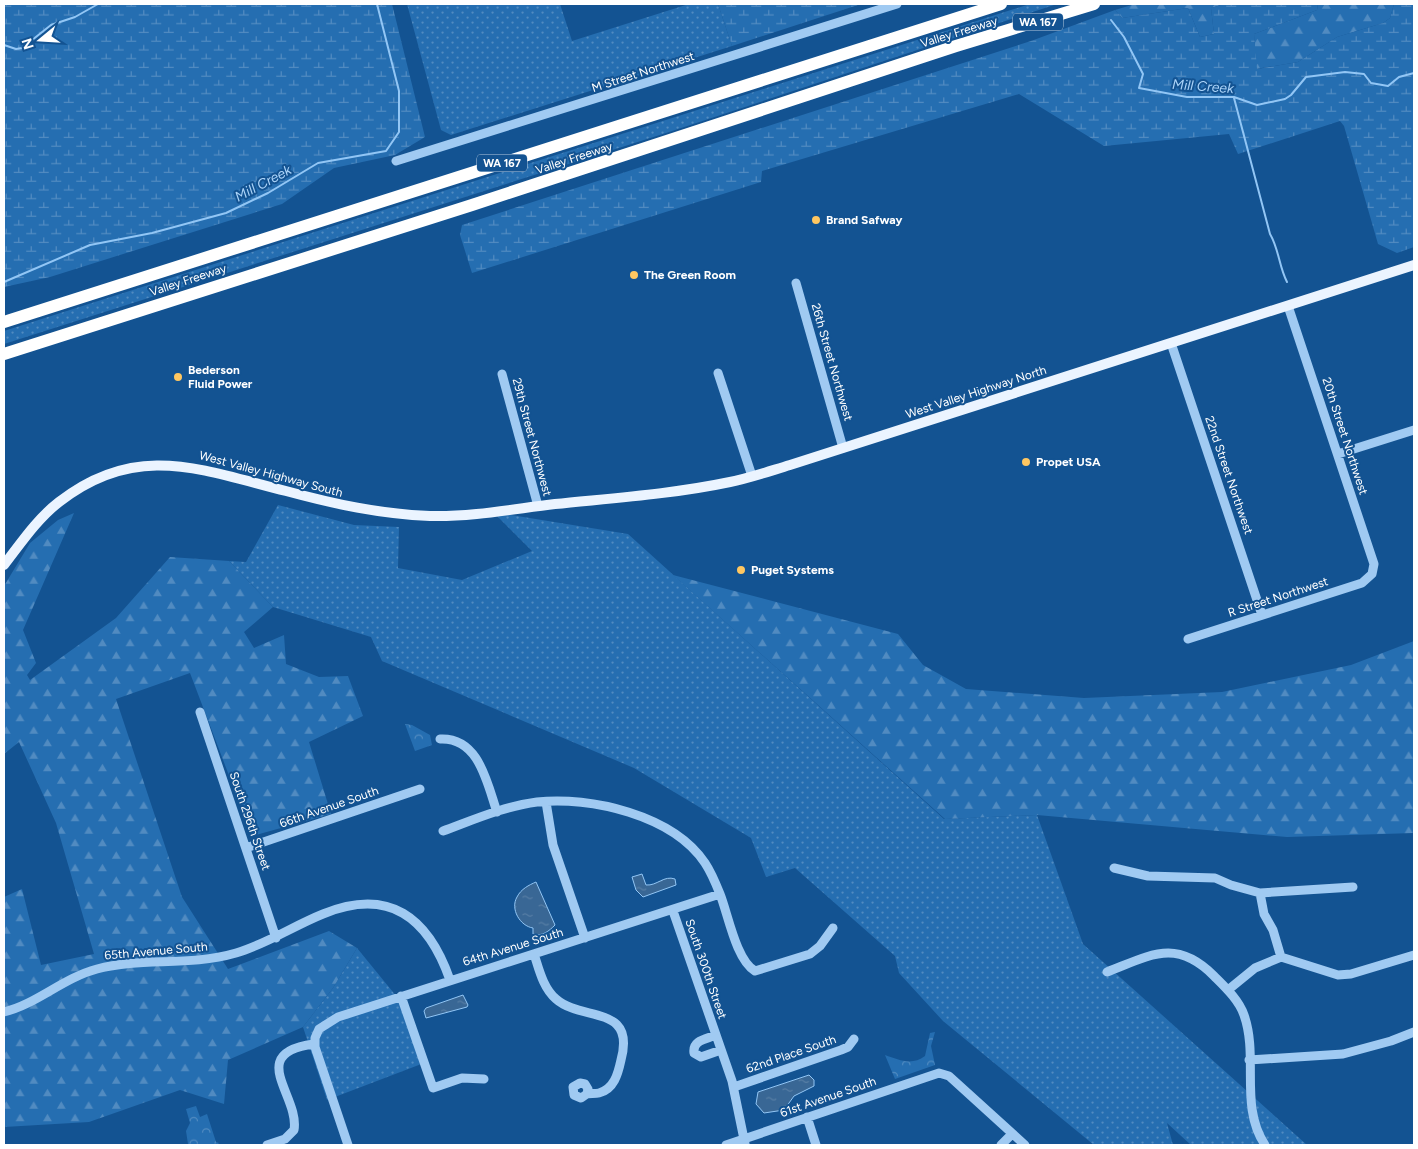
<svg xmlns="http://www.w3.org/2000/svg" width="1418" height="1149" font-family="Figtree,sans-serif">
<style>
.grass{fill:url(#grass-dots)}
.forest{fill:url(#forest-firs)}
.wetland{fill:url(#wetland-marsh)}
.park{fill:url(#park-crowns)}
.water{fill:url(#water-ripples);stroke:#92c6f5}
.lines{fill:none;stroke-linecap:round;stroke-linejoin:round}
.stream{stroke:#92c6f5;stroke-width:2}
.minor{stroke:#a0caf2;stroke-width:9}
.major{stroke:#ebf4ff;stroke-width:10}
.highway{stroke:#fff;stroke-width:12}
.poi-dot{fill:#ffc761;stroke:#135392;stroke-width:2}
.labels{text-anchor:middle;stroke-width:4;stroke-linejoin:round;paint-order:stroke}
.shield{fill:#135392;stroke:#b8cbde;stroke-width:1}
.shield-label{font-size:11px;font-weight:bold;fill:#fff}
.street-label{font-size:12px;fill:#fff;stroke:#135392}
.poi-label{font-size:12px;font-weight:bold;fill:#fff;stroke:#135392;text-anchor:start}
.water-label{font-size:14px;font-style:italic;fill:#acd4f9;stroke:#135392}
</style>
<defs>
<pattern id="grass-dots" width="8" height="8" patternUnits="userSpaceOnUse" patternTransform="scale(1.25)"><rect width="8" height="8" fill="#256eb1"/><path d="M2 2h.1M6 6h.1" fill="none" stroke="#518bc1" stroke-width="1.8" stroke-linecap="round"/></pattern>
<pattern id="forest-firs" width="22" height="20" patternUnits="userSpaceOnUse" patternTransform="scale(1.25)"><rect width="22" height="20" fill="#256eb1"/><path d="M5 1l3.5 6h-7zM16 11l3.5 6h-7z" fill="#518bc1"/></pattern>
<pattern id="wetland-marsh" width="20" height="14" patternUnits="userSpaceOnUse" patternTransform="scale(1.25)"><rect width="20" height="14" fill="#256eb1"/><path d="M1 5h8M5 5V1M11 12h8M15 12V8" fill="none" stroke="#518bc1"/></pattern>
<pattern id="park-crowns" width="20" height="18" patternUnits="userSpaceOnUse" patternTransform="scale(1.25)"><rect width="20" height="18" fill="#256eb1"/><path d="M2 6a3 3 0 1 1 6 0M12 15a3 3 0 1 1 6 0" fill="none" stroke="#518bc1"/></pattern>
<pattern id="water-ripples" width="26" height="14" patternUnits="userSpaceOnUse" patternTransform="scale(1.25)"><rect width="26" height="14" fill="#396795"/><path d="M2 4q2-2 4 0t4 0M15 11q2-2 4 0t4 0" fill="none" stroke="#577ea5"/></pattern>
</defs>
<rect width="100%" height="100%" fill="#135392"/>
<!-- grass -->
<path class="grass" d="M407,4H560L572,41L689,4H718L732,46L451,135L441,130Z
M1030,4H1057L666,133L4,344V331Z
M278,505L354,525L399,527L398,568L462,580L532,551L493,512L628,534L944,819L1037,815L1083,944L1307,1145H1191L1167,1123L1173,1145H1094L943,1021L899,973L895,956L795,868L766,877L751,838L634,768L382,661L371,637L273,607L229,561L246,562Z
M357,948L397,997L424,1063L327,1100L303,1027L333,988Z"/>
<!-- forest -->
<path class="forest" d="M1135,4H1224L1211,8L1214,34L1200,37L1188,8L1122,18L1115,10Z
M1318,4H1394L1390,18L1383,23L1337,37L1298,62L1256,69L1254,34L1317,10Z
M74,513L23,630L36,663L27,675L30,680L116,618L170,557L229,561L273,607L244,632L254,648L284,635L286,664L319,677L348,676L363,716L309,742L331,814L252,836L190,673L116,699L182,897L228,969L329,931L357,948L333,988L303,1027L228,1060L224,1104L180,1090L89,1122L4,1127V897L22,889L41,965L94,954L56,823L19,742L4,754V586L30,543L58,520Z
M673,575L898,634L923,665L966,689L1084,698L1222,692L1351,665L1414,641V833L1287,837L1037,815L945,819Z"/>
<!-- wetland -->
<path class="wetland" d="M4,4H392L425,137L395,155L334,168L282,204L50,277L4,287Z
M718,4H861L732,46Z
M1224,4H1318L1317,10L1254,34L1257,69L1298,62L1337,37L1383,23L1390,18L1394,4H1414V247L1397,253L1378,244L1344,126L1340,121L1238,154L1229,134L1104,146L1019,94L762,171L761,182L472,273L460,235L462,225L1031,41L1115,10L1122,18L1188,8L1200,37L1214,34L1211,8Z"/>
<!-- park -->
<path class="park" d="M405,724L412,725L430,735L432,745L415,751Z
M935,1032L931,1046L935,1065L895,1079L885,1055C899,1060 912,1066 925,1056L930,1033Z
M196,1106L200,1117L207,1114L216,1142L219,1143L217,1145L188,1144L186,1131L190,1123L186,1109Z"/>
<!-- water -->
<path class="water" d="M642,874L646,885C657,886 664,875 675,879L676,885L643,897L636,890L632,877Z
M536,882L555,925C549,931 542,937 533,934V928C520,926 510,909 517,897C521,889 529,885 536,882Z
M463,995L468,1005L467,1007L426,1018L424,1011L426,1008Z
M809,1075L814,1080V1086L794,1096L784,1110L764,1113L756,1104L758,1092Z"/>
<g class="lines">
<!-- stream -->
<path class="stream" d="M1111,20L1124,37L1143,74L1139,88L1187,97H1234L1257,105L1285,99L1291,95L1306,77L1345,72L1364,74L1371,83L1388,86L1399,77L1414,73
M4,45L16,49L22,48L51,25L75,17L98,4
M1234,98L1270,234C1279,249 1279,267 1287,282
M4,282L90,245L152,233L226,213L268,193L318,163L386,151L399,132V91L377,4"/>
<!-- minor -->
<path class="minor" d="M396,161L897,4
M796,283L843,448
M1171,343L1262,615
M718,373L752,476
M502,374L538,506
M1338,454L1414,430
M1188,639L1362,583L1372,574L1374,564L1288,306
M200,712L276,938
M440,739C479,737 487,783 497,812
M546,802L553,845L585,938
M443,831C473,820 505,806 537,802C590,796 673,815 705,863C711,872 716,884 720,894C728,914 736,960 755,971L810,954L820,946L833,928
M246,848L420,789
M1114,868L1148,876L1215,878L1231,885L1260,893L1353,887
M1260,893L1264,914L1273,930L1281,957
M673,911L732,1081L745,1144
M534,954C539,969 543,988 556,999C582,1022 636,1004 621,1060C618,1074 614,1089 599,1093C595,1094 590,1093 587,1094C585,1095 583,1097 581,1098L574,1095L573,1087L580,1083L585,1084L588,1089L587,1094
M1107,972C1151,955 1176,938 1214,976C1225,987 1239,1000 1244,1015C1259,1057 1239,1106 1265,1145
M1228,990L1255,968L1281,957L1338,975L1351,974L1414,955
M401,996L433,1088L462,1078L484,1079
M4,1012C37,1004 63,978 97,969C142,957 188,967 236,953C267,944 293,926 323,914C389,887 428,917 450,980
M716,1035C707,1039 692,1040 694,1053L701,1057L721,1050
M1249,1060L1343,1054L1391,1041L1414,1032
M734,1087L841,1050L848,1047L854,1039
M807,1117L816,1145
M267,1145L285,1139L294,1130C300,1096 245,1053 314,1044
M348,1145L315,1047V1038L319,1029L338,1017L720,894
M726,1145L939,1073L949,1076L1025,1145
M1001,1145L1012,1134"/>
<!-- major -->
<path class="major" d="M4,565C21,543 37,519 59,502C137,441 202,470 286,491C334,504 380,514 430,516C472,517 513,509 555,504C613,498 673,494 730,482C750,478 770,471 790,465L1414,265"/>
<!-- highway -->
<path class="highway" d="M4,322L1001,4
M4,354L472,205L956,46L1094,4"/>
</g>
<!-- markers -->
<g class="poi-dot">
<circle cx="816" cy="220" r="5"/>
<circle cx="634" cy="275" r="5"/>
<circle cx="178" cy="377" r="5"/>
<circle cx="1026" cy="462" r="5"/>
<circle cx="741" cy="570" r="5"/>
</g>
<g class="labels">
<!-- shield labels -->
<g class="shield">
<rect x="1013" y="13.5" width="50" height="17" rx="4"/>
<rect x="477" y="154.5" width="50" height="17" rx="4"/>
</g>
<g class="shield-label">
<text x="1038" y="26">WA 167</text>
<text x="502" y="167">WA 167</text>
</g>
<!-- street labels -->
<g class="street-label">
<text transform="translate(959 32) rotate(-17)" y="4">Valley Freeway</text>
<text transform="translate(643 72) rotate(-18)" y="4">M Street Northwest</text>
<text transform="translate(574 158) rotate(-18)" y="4">Valley Freeway</text>
<text transform="translate(188 280) rotate(-18)" y="4">Valley Freeway</text>
<text transform="translate(832 362) rotate(74)" y="4">26th Street Northwest</text>
<text transform="translate(976 392) rotate(-18)" y="4">West Valley Highway North</text>
<text transform="translate(1345 436) rotate(72)" y="4">20th Street Northwest</text>
<text transform="translate(532 437) rotate(75)" y="4">29th Street Northwest</text>
<text transform="translate(271 474) rotate(15)" y="4">West Valley Highway South</text>
<text transform="translate(1229 475) rotate(71)" y="4">22nd Street Northwest</text>
<text transform="translate(1278 597) rotate(-18)" y="4">R Street Northwest</text>
<text transform="translate(329 807) rotate(-19)" y="4">66th Avenue South</text>
<text transform="translate(250 821) rotate(71)" y="4">South 296th Street</text>
<text transform="translate(513 947) rotate(-17)" y="4">64th Avenue South</text>
<text transform="translate(156 951) rotate(-5)" y="4">65th Avenue South</text>
<text transform="translate(706 969) rotate(71)" y="4">South 300th Street</text>
<text transform="translate(791 1054) rotate(-19)" y="4">62nd Place South</text>
<text transform="translate(828 1097) rotate(-19)" y="4">61st Avenue South</text>
</g>
<!-- poi labels -->
<g class="poi-label">
<text x="826" y="224">Brand Safway</text>
<text x="644" y="279">The Green Room</text>
<text x="188" y="374">Bederson<tspan x="188" dy="14">Fluid Power</tspan></text>
<text x="1036" y="466">Propet USA</text>
<text x="751" y="574">Puget Systems</text>
</g>
<!-- water labels -->
<g class="water-label">
<text transform="translate(1203 86) rotate(4)" y="5">Mill Creek</text>
<text transform="translate(263 183) rotate(-28)" y="5">Mill Creek</text>
</g>
</g>
<!-- border -->
<rect width="1418" height="1149" fill="none" stroke="#ffffff" stroke-width="10"/>
<!-- north arrow -->
<g transform="translate(40 40) rotate(252)" stroke="#135392" stroke-width="4" paint-order="stroke">
<path d="M0-4L9 19L0 12L-9 19Z" fill="#ffffff"/>
<text y="-8" font-size="14" font-weight="bold" text-anchor="middle" fill="#ffffff">N</text>
</g>
</svg>
